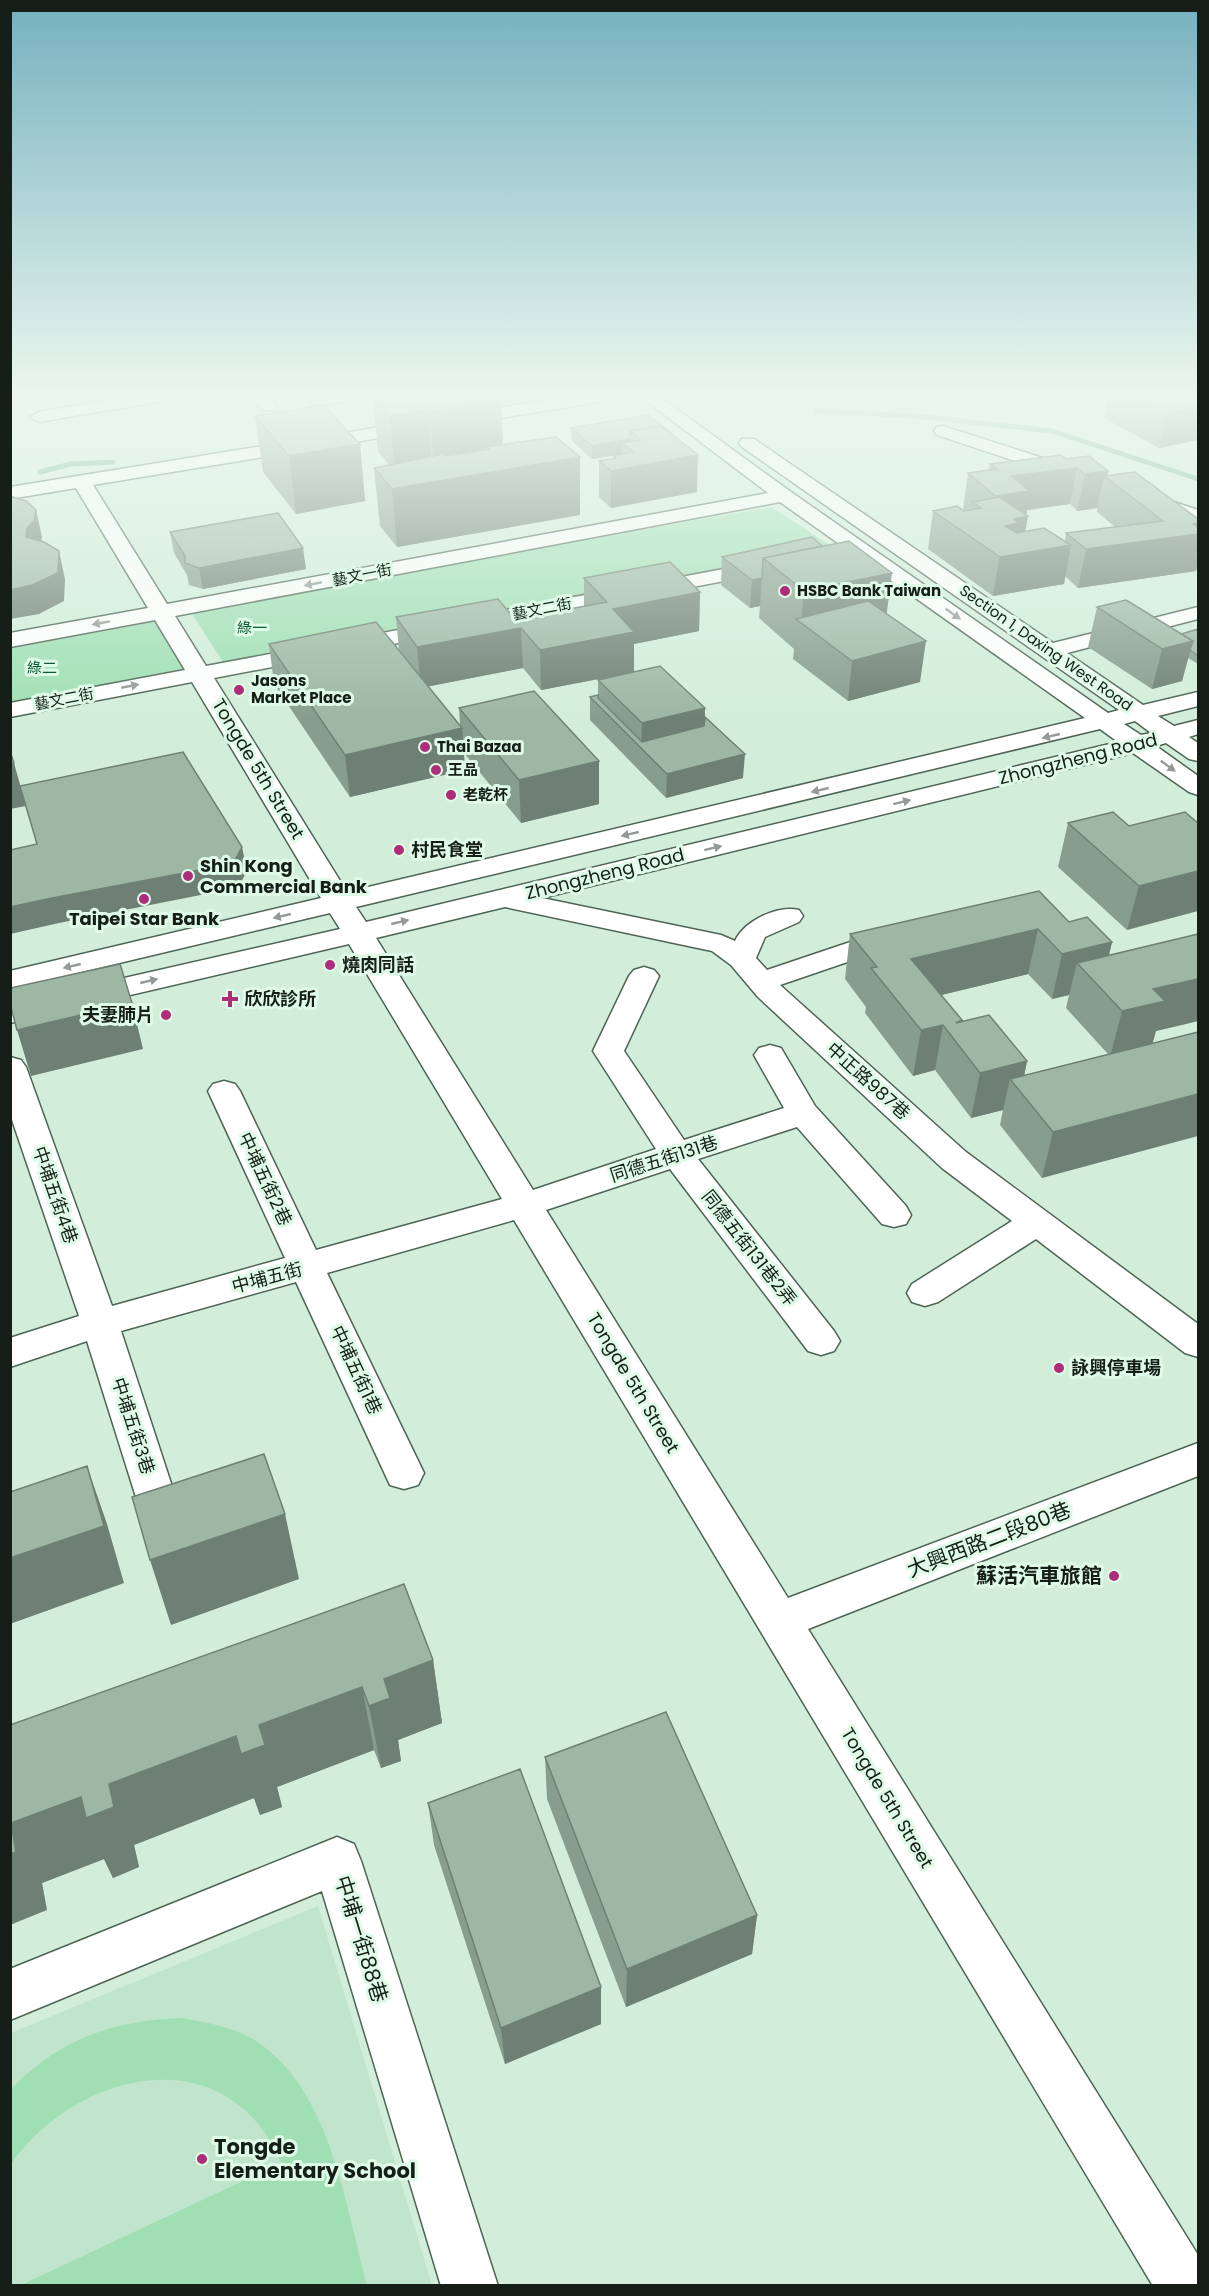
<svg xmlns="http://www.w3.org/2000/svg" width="1209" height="2296" font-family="Poppins,'Noto Sans TC',sans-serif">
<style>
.built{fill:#c1e4cc}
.green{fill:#a0dfb4}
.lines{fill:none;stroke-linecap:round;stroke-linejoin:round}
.stream{stroke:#6aab81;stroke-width:5}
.minor-casing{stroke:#4d6554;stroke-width:3}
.minor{fill:#fff;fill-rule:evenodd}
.wall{fill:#879d8d;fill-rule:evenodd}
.shaded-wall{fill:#6e8073}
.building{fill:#9db7a4;stroke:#6e8073;stroke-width:1.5}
.oneway{fill:#969a97}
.poi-dot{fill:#ae2d78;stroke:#dffbe7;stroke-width:2}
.labels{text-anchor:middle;stroke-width:6;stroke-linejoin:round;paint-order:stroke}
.far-street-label{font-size:15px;fill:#151f18;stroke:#dffbe7}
.far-poi-label{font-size:15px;font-weight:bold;fill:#151f18;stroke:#dffbe7;text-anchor:start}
.far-park-label{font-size:15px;fill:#0b5931;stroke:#dffbe7}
.street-label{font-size:18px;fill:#151f18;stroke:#dffbe7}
.poi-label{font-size:18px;font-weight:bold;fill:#151f18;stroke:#dffbe7;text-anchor:start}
.near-street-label{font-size:21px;fill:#151f18;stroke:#dffbe7}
.near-poi-label{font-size:21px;font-weight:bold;fill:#151f18;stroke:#dffbe7;text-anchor:end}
</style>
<rect width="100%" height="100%" fill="#d2eeda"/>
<!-- built -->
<path class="built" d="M318,1906L432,2285L11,2286V2033Z"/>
<!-- green -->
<path class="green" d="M771,507L839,551L223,662L189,609Z
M155,617L187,670L11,704V643Z
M183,2018C208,2023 234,2027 256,2041C331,2090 345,2205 367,2285H21L281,2163C228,2036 78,2069 11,2164V2089C59,2039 114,2020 183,2018Z"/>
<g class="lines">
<!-- stream -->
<path class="stream" d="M816,411L916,416L1052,431L1198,479
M40,472L71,464L113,462"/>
<!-- minor casing -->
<g class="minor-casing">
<path id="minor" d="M125,397H165L157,402L39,422L30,417L39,412Z
M250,397H268L277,406L274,410H262Z
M310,397H349C342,405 321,405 311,403Z
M565,397H606L598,402L93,485L167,604L768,493L641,397H660L791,492L1108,713L1119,710L742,447L739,443L742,439H754L1053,643L1198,607V619L1067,653L1143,705L1198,692V706L1158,716L1174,726L1198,720V734L1189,737L1198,743V761L1189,759L1166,743L1156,746L1198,776V795L1189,792L1133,753L542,898L721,935L735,941C744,921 777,905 799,910L803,916L799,922L765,937L756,958L767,970L880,932L890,929L900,932L904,938L900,944L780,985L966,1152L1198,1324V1357L1185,1353L1036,1239L938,1302L925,1306L912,1302L907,1293L912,1284L1012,1221L942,1168L758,997L731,965L712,951L505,907L376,938L533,1190L656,1149L593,1051L629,976L634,970L644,967L654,970L659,976L624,1051L684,1140L784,1108L754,1055L759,1048L770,1045L781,1048L815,1106L906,1206L911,1215L906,1224L894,1227L882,1224L797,1127L698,1159L834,1331L840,1341L834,1351L821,1355L808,1351L670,1169L546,1210L788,1598L1198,1443V1476L808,1629L1198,2255V2286H1153L514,1220L327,1273L424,1473L418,1485L404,1489L390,1485L296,1282L121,1331L186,1529L180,1541L166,1546L152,1541L146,1529L87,1341L10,1367V1338L79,1316L10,1114V1057L21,1060L26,1067L112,1306L285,1258L208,1091L213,1084L224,1081L235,1084L240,1091L316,1250L502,1199L349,944L10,1023V1004L340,929L330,913L10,989V971L321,898L192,682L10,717V703L185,670L155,620L10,647V633L148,608L76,488L10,499V487ZM780,502L1085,718L347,892L214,678L766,573L773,571L776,567L773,563L766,561L206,666L175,616ZM1135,721L1151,733L1141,735L1124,724ZM1100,729L1118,742L366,922L356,907Z
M943,426L1077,469L1079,473L1077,477H1063L937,435L934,431L937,427Z
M1150,494L1198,510V522L1143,504L1140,500L1143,496Z
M337,1837L354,1844L361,1861L498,2286H441L322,1891L10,2020V1969Z"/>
</g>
<!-- minor -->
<use href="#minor" class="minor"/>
</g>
<!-- wall -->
<path class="wall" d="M373,397H540L501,403L503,444L580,515L397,547L380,526L374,468L389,465L378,451Z
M1108,397H1198V440L1159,448L1104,418Z
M255,416L360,444L365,501L296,514L263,472Z
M571,428L670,432L697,492L611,508L599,497V461L613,458V456L622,454L592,459L572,441Z
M1066,459L1108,475L1198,519V561L1196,571L1078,588L1065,576L1064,584L993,596L928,549L933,511H965L963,509L968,473L989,470L990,464ZM1070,504L1077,511L1097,508V512L1115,527L1066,533L1065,541L1025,532L1028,516L1026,515L1027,510Z
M170,532L306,569L203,589L189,585L187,575L174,553Z
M812,537L887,614L920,682L848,701L793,659L794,649L759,618L760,606L750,608L721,585L722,557Z
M584,578L700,592L699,631L634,644V672L705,708V717L743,778L666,798L590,720V697L598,695V680L631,673L541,690L523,668L428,686L460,725L459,708L599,804L521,823L464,753L465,770L350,797L274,684L269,644L399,650L396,617L515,619L584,606Z
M1097,607L1181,634L1198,629V664L1188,658L1182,681L1152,689L1088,647Z
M1068,823L1129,826L1198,823L1127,930L1058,867Z
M1069,922L1112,942L1109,955L1198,934V1021L1156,1031L1042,1178L1000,1125L1003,1110L971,1118L935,1070L913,1076L865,1013L866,1007L845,979L850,934ZM1028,974L1052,999L1069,995L1066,1008L1108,1054L1024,1075L1027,1061L962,1021L941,995Z
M433,1660L442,1723L398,1740L401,1761L381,1768L374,1750L277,1787L282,1807L260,1815L254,1798L134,1845L139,1867L113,1878L104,1859L42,1883L47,1910L10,1725Z
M545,1757L757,1915L752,1954L626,2007L547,1799Z
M428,1803L601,2024L505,2064L434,1845Z"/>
<!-- shaded-wall -->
<path class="shaded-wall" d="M466,397H540L501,403L503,453L489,449L486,447L487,456L434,467L430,412Z
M702,397H722L702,401Z
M1034,397H1047L1033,400Z
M1198,407V440L1159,448L1167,413Z
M428,410L432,465L395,471L390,416Z
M630,439V449L622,443V454L592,459V446Z
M360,444L365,501L296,514L289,456Z
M698,455L697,492L611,508V471Z
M580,457V515L397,547L392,489Z
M1077,468L1070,504L1027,510L1026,516H1028L1021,553L1071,545L1064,584L993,596L1004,531L989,533L995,496L1011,476Z
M1108,471L1107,478L1104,476L1097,508L1077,511L1085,474Z
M36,510L42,537L40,548L26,537L27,528Z
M1198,523V561L1196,571L1078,588L1086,549Z
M303,548L306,569L203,589L199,568Z
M59,551L65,579L64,601L39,614L10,619V590Z
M892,573L884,634L801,623L804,591Z
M762,578L760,606L750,608L752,580Z
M700,592L699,631L634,644V672L541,690L540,650L613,609Z
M521,628L523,668L421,688L417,647Z
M926,641L920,682L848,701L852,661Z
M1193,641L1182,681L1152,689L1162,649Z
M705,708L703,750L641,749L642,723Z
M462,728L465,770L350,797L345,755Z
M745,754L743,778L666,798L667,774Z
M599,761V804L521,823L519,780Z
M14,763L26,806L10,809V764Z
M242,847L247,871L240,884L226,890L59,923L10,934V907Z
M1198,871V911L1127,930L1139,886Z
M1038,929L1028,974L904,1004L911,959Z
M1112,942L1101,987L1077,963L1069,995L1052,999L1062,954Z
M1198,979V1021L1156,1031L1152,1046L1110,1057L1122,1011L1153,989Z
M132,1003L143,1049L31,1076L17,1030Z
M943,1025L935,1070L913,1076L921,1030Z
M1027,1061L1021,1092L1010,1079L1003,1110L971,1118L980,1073Z
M1198,1094V1136L1042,1178L1053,1132Z
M87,1466L107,1524L124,1583L10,1624V1558Z
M285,1514L299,1579L171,1625L150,1560Z
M433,1660L442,1723L398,1740L401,1761L381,1768L369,1706L384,1679Z
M362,1687L374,1750L277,1787L282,1807L260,1815L254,1798L134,1845L139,1867L113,1878L104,1859L42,1883L47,1910L10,1925L11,1823L81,1797L109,1784L259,1725Z
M757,1915L752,1954L626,2007L627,1969Z
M601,1987V2024L505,2064L501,2028Z"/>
<!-- building -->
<path class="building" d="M373,397H500L501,398L464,404L466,406L430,412L428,410L390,416Z
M1137,397H1198V407L1167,413Z
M323,405L360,444L289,456L255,416Z
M648,415L670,432L669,433L661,426L630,431V439L592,446L571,428Z
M661,426L698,455L611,471L599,461L616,458L613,456L633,452L622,443L641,440L630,431Z
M556,437L580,457L392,489L374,468L443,454L446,456L489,449L486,447Z
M1061,455L1066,459L1089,456L1108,471L1085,474L1077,468L1011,476L1030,491L995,496L968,473L997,469L990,464Z
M1135,472L1198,519V523L1193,524L1198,528V534L1086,549L1066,533L1163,521L1104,476Z
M10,496L26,501L36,510L34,521L27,528L26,537L44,542L59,551L58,573L32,585L10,590Z
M999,497L1028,516L1014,519L1019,523L1005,526L1017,533L1044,528L1071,545L1000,557L933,511L957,506L964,511L981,508L972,502Z
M278,513L303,548L199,568L185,563V556L170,532Z
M812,537L822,546L763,558L762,578L752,580L722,557Z
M849,541L892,573L804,591L763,558Z
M670,562L700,592L613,609L634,632L540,650L521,628L417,647L396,617L498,599L515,619L607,602L584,578Z
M1126,600L1193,641L1162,649L1097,607Z
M868,601L926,641L852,661L796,619Z
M376,622L462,728L345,755L269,644Z
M1198,629V656L1190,650L1193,641L1181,634Z
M660,666L705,708L642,723L598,680Z
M534,691L599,761L519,780L459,708Z
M598,695V698L642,742L704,726L705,717L745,754L667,774L590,697Z
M10,751L14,763L10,764Z
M183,752L242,847L235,860L221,866L52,898L10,907V850L37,844L20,786Z
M1113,812L1129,826L1185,812L1198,823V871L1139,886L1068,823Z
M1039,891L1069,922L1087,917L1112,942L1062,954L1038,929L911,959L962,1020L956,1023L989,1015L1027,1061L980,1073L943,1025L921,1030L871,968L877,967L850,934Z
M1198,934V979L1153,989L1165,1001L1122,1011L1077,963Z
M120,964L132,1003L17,1030L10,1004V988Z
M1198,1032V1094L1053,1132L1010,1079Z
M264,1454L285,1514L150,1560L132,1497Z
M87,1466L104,1526L10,1558V1492Z
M404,1584L433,1660L384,1679L390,1698L369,1706L362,1687L259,1725L265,1745L241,1754L236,1736L109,1784L114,1807L86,1818L81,1797L11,1823L16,1852L10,1854V1725Z
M666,1712L757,1915L627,1969L545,1757Z
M520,1769L601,1987L501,2028L428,1803Z"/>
<!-- one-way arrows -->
<defs><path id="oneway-solid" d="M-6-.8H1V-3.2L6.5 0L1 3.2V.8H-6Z" transform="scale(1.5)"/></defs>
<g class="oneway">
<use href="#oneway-solid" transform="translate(313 584) rotate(169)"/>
<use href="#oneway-solid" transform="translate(953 614) rotate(35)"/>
<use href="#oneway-solid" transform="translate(101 623) rotate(170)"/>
<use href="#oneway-solid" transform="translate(130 686) rotate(-11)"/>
<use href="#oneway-solid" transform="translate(1051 736) rotate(167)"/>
<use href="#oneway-solid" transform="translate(1168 766) rotate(36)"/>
<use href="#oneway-solid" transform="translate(820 790) rotate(167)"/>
<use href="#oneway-solid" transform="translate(902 802) rotate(-14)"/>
<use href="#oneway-solid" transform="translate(630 834) rotate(167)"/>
<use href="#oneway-solid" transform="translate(713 848) rotate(-14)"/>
<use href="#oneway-solid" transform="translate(282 916) rotate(167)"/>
<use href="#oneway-solid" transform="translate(400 922) rotate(-13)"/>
<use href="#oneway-solid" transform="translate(72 966) rotate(167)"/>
<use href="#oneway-solid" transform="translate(149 981) rotate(-13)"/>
</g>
<!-- sky -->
<linearGradient id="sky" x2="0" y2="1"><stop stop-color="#75b0bf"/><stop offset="0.55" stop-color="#ebf7ee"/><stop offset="1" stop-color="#ebf7ee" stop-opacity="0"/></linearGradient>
<rect width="1209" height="719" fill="url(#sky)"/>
<!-- markers -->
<g class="poi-dot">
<circle cx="785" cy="591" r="6"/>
<circle cx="239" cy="690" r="6"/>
<circle cx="425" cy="747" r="6"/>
<circle cx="436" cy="770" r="6"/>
<circle cx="451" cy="795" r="6"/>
<circle cx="399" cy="850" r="6"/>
<circle cx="188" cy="876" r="6"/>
<circle cx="144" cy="899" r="6"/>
<circle cx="330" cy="965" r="6"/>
<path d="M227 990h6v6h6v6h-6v6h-6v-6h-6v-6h6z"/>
<circle cx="166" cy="1015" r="6"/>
<circle cx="1059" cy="1368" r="6"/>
<circle cx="1114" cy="1576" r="6"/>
<circle cx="202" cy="2159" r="6"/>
</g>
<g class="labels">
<!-- far-street labels -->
<g class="far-street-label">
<text transform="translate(362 575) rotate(-11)" y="5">藝文一街</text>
<text transform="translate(542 609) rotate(-11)" y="5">藝文二街</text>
<text transform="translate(1046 648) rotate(35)" y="5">Section 1, Daxing West Road</text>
<text transform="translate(64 699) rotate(-11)" y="5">藝文二街</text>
</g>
<!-- far-poi labels -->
<g class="far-poi-label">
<text x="797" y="596">HSBC Bank Taiwan</text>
<text x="251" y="686">Jasons<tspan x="251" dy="17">Market Place</tspan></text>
<text x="437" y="752">Thai Bazaa</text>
<text x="448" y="775">王品</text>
<text x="463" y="800">老乾杯</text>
</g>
<!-- far-park labels -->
<g class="far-park-label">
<text x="252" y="633">綠一</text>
<text x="42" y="673">綠二</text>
</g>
<!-- street labels -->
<g class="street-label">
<text transform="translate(1078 759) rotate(-14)" y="6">Zhongzheng Road</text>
<text transform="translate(258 769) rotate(59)" y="6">Tongde 5th Street</text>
<text transform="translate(605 874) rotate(-14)" y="6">Zhongzheng Road</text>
<text transform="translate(868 1081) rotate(42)" y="6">中正路987巷</text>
<text transform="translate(664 1159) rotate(-18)" y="6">同德五街131巷</text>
<text transform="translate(265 1179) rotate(65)" y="6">中埔五街2巷</text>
<text transform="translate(55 1195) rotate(71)" y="6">中埔五街4巷</text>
<text transform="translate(749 1248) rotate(52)" y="6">同德五街131巷2弄</text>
<text transform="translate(267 1278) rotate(-15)" y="6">中埔五街</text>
<text transform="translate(356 1370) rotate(65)" y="6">中埔五街1巷</text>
<text transform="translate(633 1383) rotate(59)" y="6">Tongde 5th Street</text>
<text transform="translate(133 1426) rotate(72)" y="6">中埔五街3巷</text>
<text transform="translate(887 1798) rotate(59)" y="6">Tongde 5th Street</text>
</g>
<!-- poi labels -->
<g class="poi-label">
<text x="411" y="856">村民食堂</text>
<text x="200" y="872">Shin Kong<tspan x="200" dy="21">Commercial Bank</tspan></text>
<text x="144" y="925" text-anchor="middle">Taipei Star Bank</text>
<text x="342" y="971">燒肉同話</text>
<text x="244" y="1005">欣欣診所</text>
<text x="154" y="1021" text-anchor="end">夫妻肺片</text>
<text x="1071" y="1374">詠興停車場</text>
</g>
<!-- near-street labels -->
<g class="near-street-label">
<text transform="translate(989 1540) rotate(-21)" y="7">大興西路二段80巷</text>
<text transform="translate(361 1939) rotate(73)" y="7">中埔一街88巷</text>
</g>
<!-- near-poi labels -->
<g class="near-poi-label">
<text x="1102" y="1583">蘇活汽車旅館</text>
<text x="214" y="2154" text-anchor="start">Tongde<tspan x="214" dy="24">Elementary School</tspan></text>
</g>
</g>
<!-- border -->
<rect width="1209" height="2296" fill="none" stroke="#151f18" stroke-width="24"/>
</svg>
